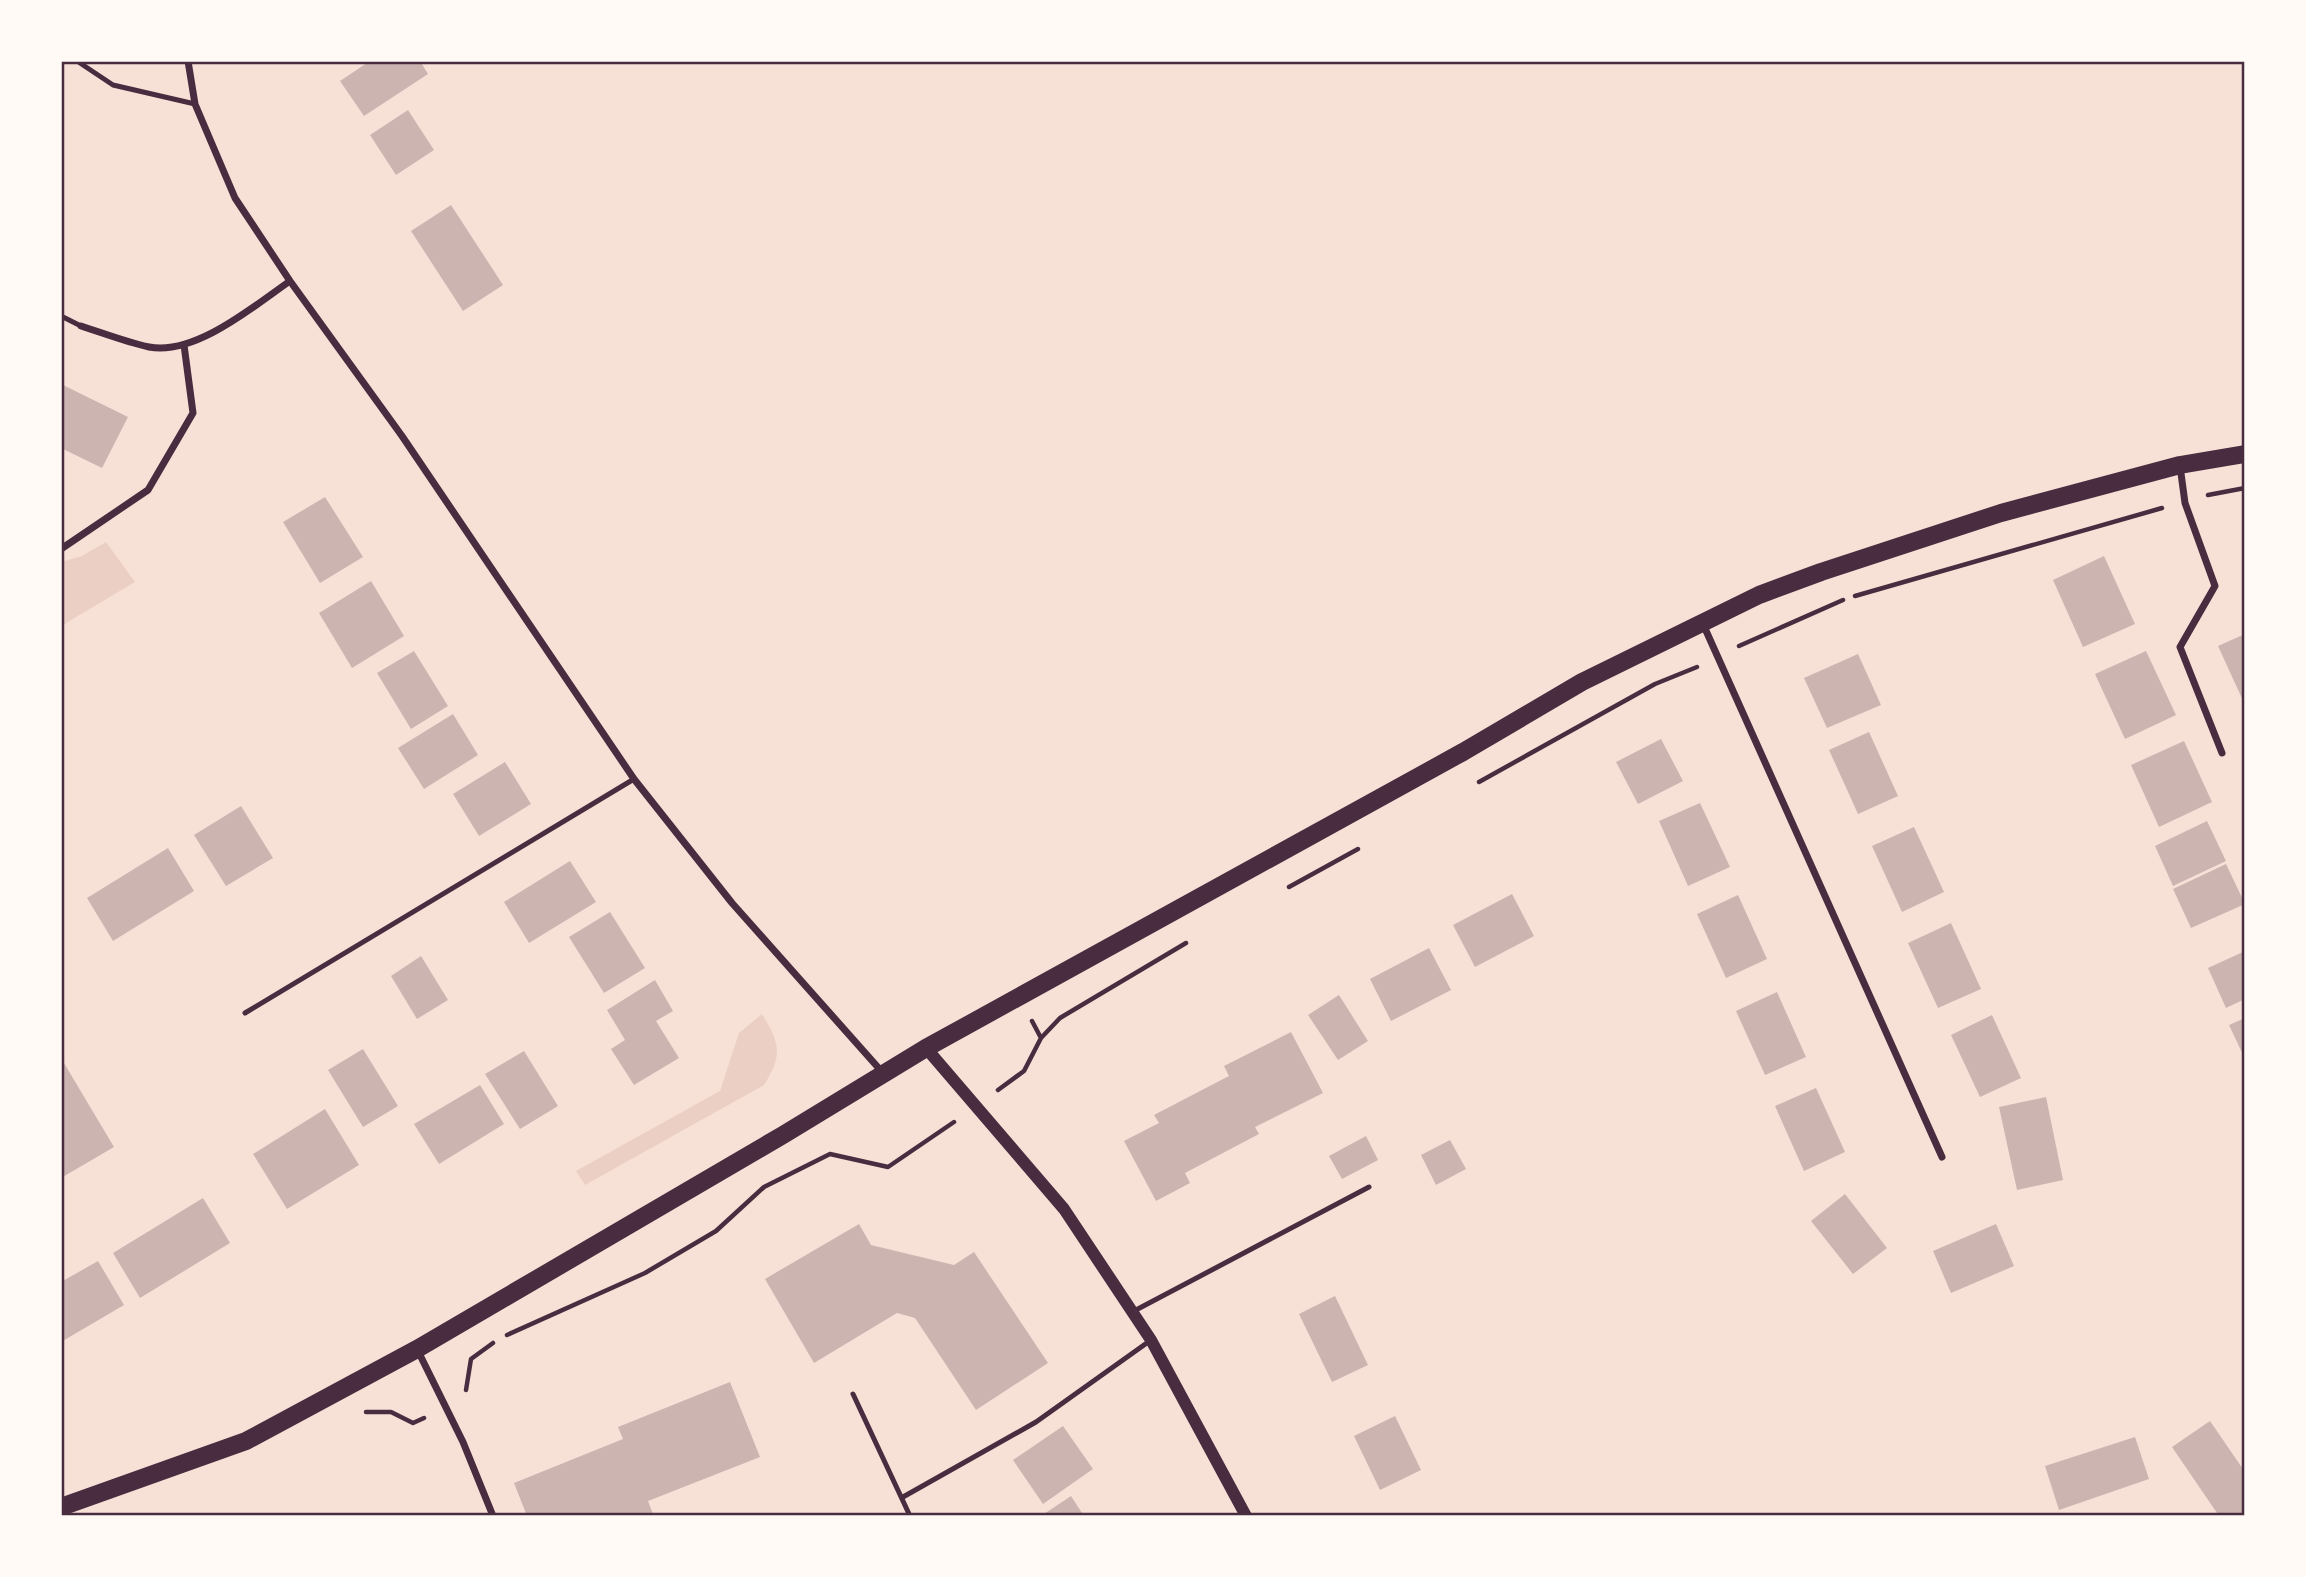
<svg xmlns="http://www.w3.org/2000/svg" width="2306" height="1577" font-family="'Exo 2',sans-serif">
<style>
.green{fill:#ebcfc5}
.building{fill:#ccb4b1}
.lines{fill:none;stroke-linecap:round;stroke-linejoin:round}
.path{stroke:#4a2c40;stroke-width:4.5}
.service{stroke:#4a2c40;stroke-width:5}
.minor{stroke:#4a2c40;stroke-width:7}
.tertiary{stroke:#4a2c40;stroke-width:12}
.primary{stroke:#4a2c40;stroke-width:18}
.neatline{fill:none;stroke:#4a2c40;stroke-width:2.5}
</style>
<rect width="100%" height="100%" fill="#f7e1d7"/>
<!-- green -->
<path class="green" d="M106,542L135,582L61,626V562L82,556Z
M762,1014C780,1043 783,1055 764,1085L585,1185L576,1171L720,1091L739,1033Z"/>
<!-- building -->
<path class="building" d="M370,61H420L428,74L364,116L340,81Z
M408,110L434,150L396,175L370,135Z
M451,205L503,285L463,311L411,231Z
M61,384L128,417L102,468L61,448Z
M325,497L363,557L320,583L283,522Z
M2104,556L2135,624L2083,647L2053,580Z
M371,581L404,636L352,668L319,613Z
M2245,634V705L2218,646Z
M414,651L448,706L411,729L377,673Z
M2146,651L2176,715L2125,739L2095,674Z
M1858,654L1881,705L1827,728L1804,678Z
M453,714L478,755L424,789L398,748Z
M1869,732L1898,796L1858,814L1829,750Z
M1661,739L1683,781L1638,804L1616,762Z
M2184,741L2212,802L2159,827L2131,765Z
M505,762L531,804L479,836L453,794Z
M1700,803L1730,867L1688,886L1659,821Z
M241,806L273,858L226,886L194,835Z
M2207,821L2226,861L2173,886L2155,846Z
M1914,827L1944,892L1902,912L1872,846Z
M168,848L194,891L113,941L87,898Z
M570,861L596,902L529,943L504,902Z
M2226,864L2245,904L2191,928L2173,889Z
M1512,894L1534,936L1475,967L1453,925Z
M1738,895L1767,959L1726,978L1697,914Z
M610,912L645,968L604,993L569,937Z
M1951,923L1981,989L1938,1008L1908,943Z
M1429,948L1451,990L1391,1021L1370,979Z
M2245,951V999L2226,1008L2208,968Z
M421,956L448,1000L417,1019L391,976Z
M655,980L673,1011L656,1021L679,1058L634,1085L611,1049L625,1040L607,1010Z
M1777,992L1806,1057L1765,1075L1736,1011Z
M1339,995L1368,1041L1338,1060L1308,1015Z
M1992,1015L2021,1078L1980,1097L1951,1035Z
M2245,1018V1059L2229,1025Z
M1291,1032L1323,1093L1255,1127L1259,1134L1185,1173L1190,1183L1156,1201L1124,1141L1159,1123L1154,1115L1229,1076L1224,1066Z
M363,1049L398,1106L363,1127L328,1070Z
M524,1051L558,1106L520,1129L485,1074Z
M61,1058L114,1147L61,1178Z
M480,1085L504,1124L439,1164L414,1124Z
M1816,1088L1845,1152L1804,1171L1775,1106Z
M2046,1097L2063,1180L2017,1190L1999,1107Z
M325,1109L359,1165L287,1209L253,1154Z
M1366,1136L1378,1160L1342,1179L1329,1156Z
M1450,1140L1466,1169L1436,1185L1421,1155Z
M1845,1194L1887,1248L1853,1274L1811,1221Z
M203,1198L230,1243L140,1298L113,1253Z
M859,1224L871,1245L954,1265L974,1252L1048,1363L976,1410L915,1318L897,1313L814,1363L765,1279Z
M1996,1224L2014,1266L1951,1293L1933,1251Z
M98,1261L124,1305L61,1342V1282Z
M1335,1296L1368,1365L1332,1382L1299,1314Z
M730,1382L760,1457L648,1501L653,1514L648,1516H527L514,1483L623,1439L618,1427Z
M1395,1416L1421,1470L1380,1490L1354,1436Z
M2210,1421L2245,1472V1516H2219L2172,1447Z
M1063,1426L1093,1469L1043,1504L1013,1460Z
M2135,1437L2149,1479L2059,1510L2045,1466Z
M1071,1496L1084,1516H1041Z"/>
<g class="lines">
<!-- path -->
<path class="path" d="M2208,495L2245,488
M1855,596L2162,508
M1739,646L1843,600
M1479,782L1655,684L1697,667
M1289,887L1358,849
M1032,1021L1041,1038
M998,1090L1024,1071L1041,1038L1060,1018L1186,943
M507,1335L645,1273L716,1231L764,1187L830,1154L888,1167L954,1122
M466,1390L471,1359L493,1343
M366,1412H391L413,1423L424,1418"/>
<!-- service -->
<path class="service" d="M77,61L113,85L195,104
M61,316L81,326
M245,1013L634,779
M1134,1311L1369,1187
M853,1394L910,1516
M903,1497L1036,1422L1151,1340
M778,1516H779"/>
<!-- minor -->
<path class="minor" d="M188,61L195,104L235,198L290,281L402,436L634,779L732,903L883,1073
M81,326C103,333 126,342 149,347C195,356 254,306 290,281
M2180,466L2185,503L2215,586L2180,647L2222,753
M61,549L148,490L193,413L184,345
M1703,624L1942,1157
M418,1351L463,1442L493,1516"/>
<!-- tertiary -->
<path class="tertiary" d="M926,1048L1064,1209L1151,1340L1246,1516"/>
<!-- primary -->
<path class="primary" d="M61,1507L246,1441L417,1349L783,1135L926,1048L1463,752L1582,682L1759,595L1821,572L2001,513L2180,465L2245,454"/>
</g>
<!-- border -->
<rect width="2306" height="1577" fill="none" stroke="#fffaf5" stroke-width="126"/>
<rect x="63" y="63" width="2180" height="1451" class="neatline"/>
</svg>
